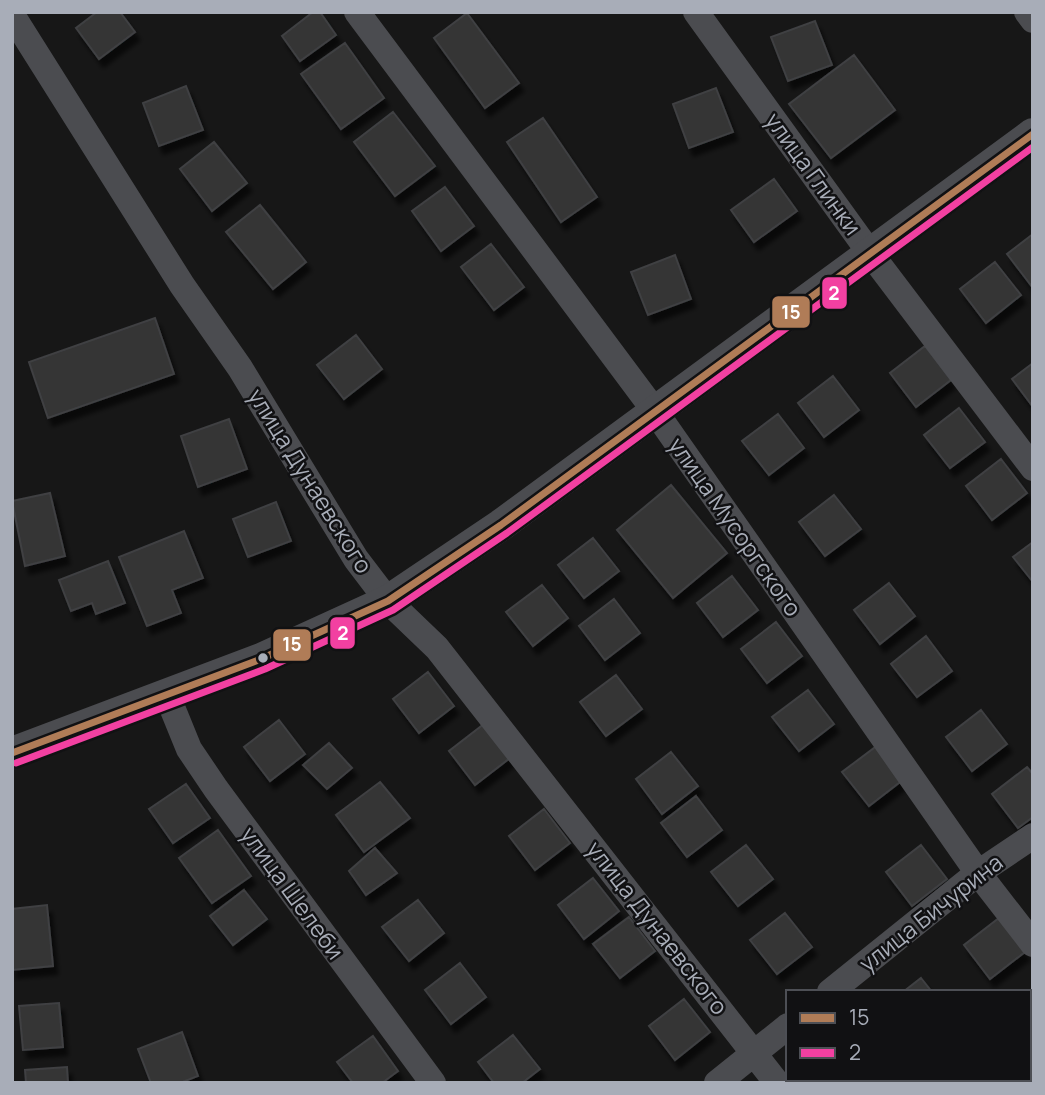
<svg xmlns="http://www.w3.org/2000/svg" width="1045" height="1095" font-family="Manrope,sans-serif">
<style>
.building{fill:#353536;stroke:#3f4043;stroke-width:2;filter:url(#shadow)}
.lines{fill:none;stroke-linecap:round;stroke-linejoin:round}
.minor{stroke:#4b4c50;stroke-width:26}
.tertiary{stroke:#4b4c50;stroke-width:32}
.bus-1-casing{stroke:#111113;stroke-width:12}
.bus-2-casing{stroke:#111113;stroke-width:12}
.bus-1{stroke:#b07c57;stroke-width:7}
.bus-2{stroke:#f240a1;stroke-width:7}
.bus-dot{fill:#a8adb8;stroke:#111113;stroke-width:2.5}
.labels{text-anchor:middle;stroke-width:5;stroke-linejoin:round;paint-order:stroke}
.street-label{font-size:23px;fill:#a8adb8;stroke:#111113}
.line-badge{stroke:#111113;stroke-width:2.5}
.badge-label{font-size:19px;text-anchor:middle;font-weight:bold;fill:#fff}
</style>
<defs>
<filter id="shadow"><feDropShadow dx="4.5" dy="8" stdDeviation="2" flood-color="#0009"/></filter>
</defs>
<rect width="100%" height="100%" fill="#171717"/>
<!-- building -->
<path class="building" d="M97,12H120L135,32L99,59L76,28Z
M313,12H320L336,35L300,61L282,36Z
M467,13L519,83L485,108L434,38Z
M815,21L832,65L788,81L771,37Z
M345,43L384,98L341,129L301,74Z
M854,55L895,110L831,158L789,104Z
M186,86L203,130L159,146L143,103Z
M716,88L733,132L689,148L673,104Z
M393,112L435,166L395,196L354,142Z
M543,118L597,197L561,222L507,142Z
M214,142L247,183L212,211L180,169Z
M774,179L797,211L754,242L731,210Z
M445,187L474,226L441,251L412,211Z
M260,205L306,262L273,289L226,232Z
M1033,234V288L1007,254Z
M491,244L524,287L494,310L461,267Z
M675,255L691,299L648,315L631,272Z
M995,262L1021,295L986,323L960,289Z
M155,318L174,374L48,418L29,362Z
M356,335L382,369L344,399L317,365Z
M925,346L951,380L916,407L890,373Z
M1033,363V407L1012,379Z
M833,376L859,410L824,437L798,403Z
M959,408L985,442L950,468L924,435Z
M778,414L804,448L769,475L742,441Z
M229,419L247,469L198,487L181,436Z
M1001,459L1027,493L992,520L966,486Z
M671,485L727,553L673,598L617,530Z
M50,493L65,556L25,566L12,501Z
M834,495L861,529L825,556L799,522Z
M276,502L291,541L248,557L233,519Z
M184,531L203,578L172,590L181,613L147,626L119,557Z
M593,538L619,571L584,598L558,565Z
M1033,542V582L1013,557Z
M108,561L125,603L96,614L92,603L71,611L59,580Z
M732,576L758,610L723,637L697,603Z
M889,583L915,616L880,644L854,610Z
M542,585L568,618L533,646L506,612Z
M614,599L640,633L605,660L579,626Z
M776,622L802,656L767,683L741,649Z
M926,636L952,671L917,697L891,664Z
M428,672L454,706L419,733L393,699Z
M616,675L642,709L606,736L580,702Z
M808,690L834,724L799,751L772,717Z
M981,710L1007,744L972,771L946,737Z
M279,720L305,754L270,781L244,747Z
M484,724L510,758L475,785L449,751Z
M329,743L352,768L327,789L303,765Z
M878,745L904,779L869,806L842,772Z
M671,752L698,786L662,814L636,779Z
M1027,767L1033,774V817L1018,828L992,794Z
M380,782L410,818L364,852L336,815Z
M186,784L210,818L173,843L149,809Z
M696,796L722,830L687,857L661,823Z
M544,809L570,843L535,870L509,836Z
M218,830L251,876L212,903L179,858Z
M746,845L773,879L738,906L711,872Z
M921,845L947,879L912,906L886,872Z
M375,848L397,873L366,895L349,871Z
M593,878L619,911L584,939L558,905Z
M244,890L267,919L233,945L210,916Z
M418,900L444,933L409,961L382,927Z
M47,905L53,966L12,970V909Z
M785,913L812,947L777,974L750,940Z
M629,917L655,951L620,978L593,944Z
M999,918L1025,952L990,979L964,945Z
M460,963L486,997L451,1024L425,990Z
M921,978L932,992H903Z
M684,999L710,1032L675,1060L649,1026Z
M59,1003L63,1047L23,1050L19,1006Z
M182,1032L198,1076L180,1083H151L138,1049Z
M513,1035L540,1069L522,1083H494L478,1062Z
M373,1036L398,1071L382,1083H353L337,1062Z
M67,1067L68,1083H26L25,1070Z"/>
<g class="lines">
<!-- minor -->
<path class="minor" d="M357,12L654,410L978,873L1033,944
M696,12L870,253L1033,468
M1027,12L1033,20
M12,15L182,285L240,368L356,559L388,601L437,648L777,1083
M167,695L189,749L216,789L433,1083
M830,992L978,873L1033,836
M717,1083L788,1026"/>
<!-- tertiary -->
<path class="tertiary" d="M12,753L261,659L388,601L501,525L1033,134"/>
<!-- bus-1 casing -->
<g class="bus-1-casing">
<path id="bus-1" d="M12,753L261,659L388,601L501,525L1033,134"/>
</g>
<!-- bus-2 casing -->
<g class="bus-2-casing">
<path id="bus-2" d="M16,763L265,669L393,610L507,533L1033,147"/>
</g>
<!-- bus-1 -->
<use href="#bus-1" class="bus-1"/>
<!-- bus-2 -->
<use href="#bus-2" class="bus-2"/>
</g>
<!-- markers -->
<circle class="bus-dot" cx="263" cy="658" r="6"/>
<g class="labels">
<!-- street labels -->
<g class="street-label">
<text transform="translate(813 174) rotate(54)" y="8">улица Глинки</text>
<text transform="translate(310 481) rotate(58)" y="8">улица Дунаевского</text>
<text transform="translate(735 527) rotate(55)" y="8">улица Мусоргского</text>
<text transform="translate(292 893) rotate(54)" y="8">улица Шелеби</text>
<text transform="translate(931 913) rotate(-38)" y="8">улица Бичурина</text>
<text transform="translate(657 928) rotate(52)" y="8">улица Дунаевского</text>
</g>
</g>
<g class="line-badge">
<rect x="821" y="276" width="27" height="34" rx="7" fill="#f240a1"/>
<rect x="771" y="295" width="40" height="34" rx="7" fill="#b07c57"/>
<rect x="329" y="616" width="27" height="34" rx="7" fill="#f240a1"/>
<rect x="272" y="628" width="40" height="34" rx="7" fill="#b07c57"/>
</g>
<g class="badge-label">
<text x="834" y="300">2</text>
<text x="791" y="319">15</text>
<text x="343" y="640">2</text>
<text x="292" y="651">15</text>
</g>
<!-- border -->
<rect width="1045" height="1095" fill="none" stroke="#a8adb8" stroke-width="28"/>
<!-- legend -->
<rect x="786" y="990" width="245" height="91" fill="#111113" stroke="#4d4f55" stroke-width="2"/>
<rect x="800" y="1013" width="35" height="10" fill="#b07c57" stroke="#4d4f55" stroke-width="2"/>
<text x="849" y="1025" font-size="21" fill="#a8adb8">15</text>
<rect x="800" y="1048" width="35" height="10" fill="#f240a1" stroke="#4d4f55" stroke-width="2"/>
<text x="849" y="1060" font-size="21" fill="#a8adb8">2</text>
</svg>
